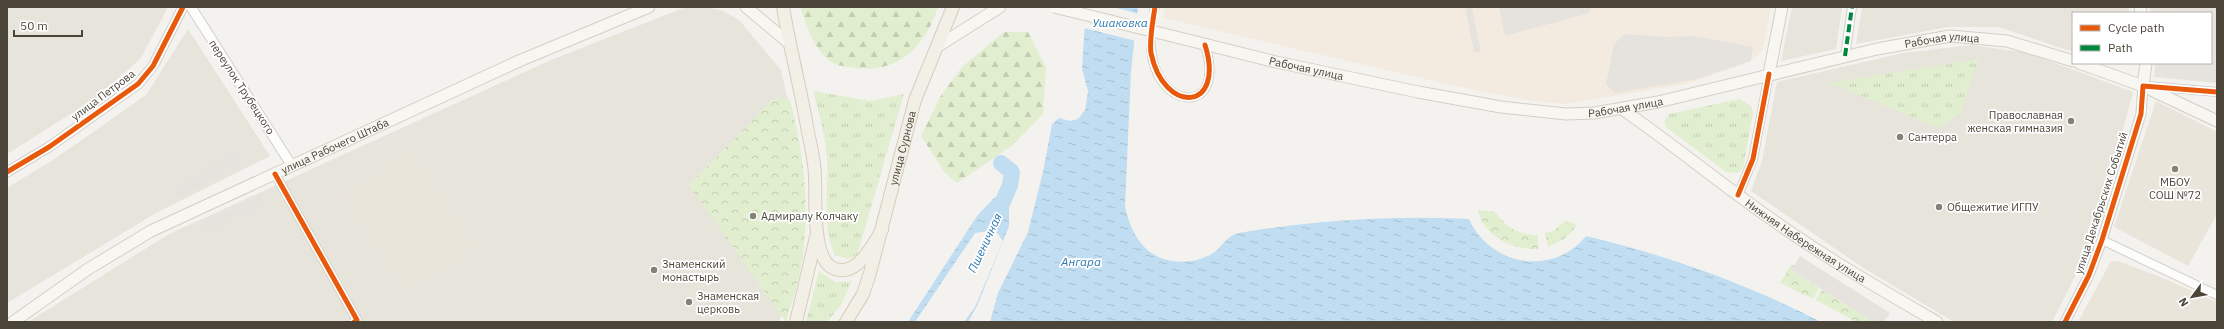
<svg xmlns="http://www.w3.org/2000/svg" width="2224" height="329" font-family="'IBM Plex Sans',sans-serif">
<style>
.residential{fill:#e7e4dc}
.commercial{fill:#f3ebdf}
.education{fill:#eae5da}
.grass{fill:url(#grass-tufts)}
.forest{fill:url(#forest-firs)}
.park{fill:url(#park-crowns)}
.parking{fill:#e6e3df}
.water{fill:url(#water-ripples)}
.pier{fill:#f4f2ee}
.lines{fill:none;stroke-linecap:round;stroke-linejoin:round}
.river{stroke:#c0ddf1;stroke-width:16}
.minor-tunnel{stroke:#d2cfca;stroke-width:8;stroke-dasharray:8 4;stroke-linecap:butt}
.minor-casing{stroke:#d2d0cb;stroke-width:10}
.tertiary-casing{stroke:#d2d0cb;stroke-width:11}
.secondary-casing{stroke:#d3cfc5;stroke-width:13}
.primary-casing{stroke:#d6cebb;stroke-width:14}
.minor{stroke:#fdfdfc;stroke-width:8}
.tertiary{stroke:#fdfdfc;stroke-width:9}
.secondary{stroke:#f7f6f1;stroke-width:11}
.primary{stroke:#f2efe6;stroke-width:12}
.secondary-bridge-casing{stroke:#d3cfc5;stroke-width:13;stroke-linecap:butt}
.secondary-bridge{stroke:#f7f6f1;stroke-width:11}
.quiet{stroke:#00873e;stroke-width:4;stroke-dasharray:8 4;stroke-linecap:butt}
.cycleway-casing{stroke:#fff;stroke-width:8}
.cycleway{stroke:#e8590c;stroke-width:5}
.poi-dot{fill:#868178;stroke:#fff;stroke-width:1.5}
.labels{text-anchor:middle;stroke-width:3.5;stroke-linejoin:round;paint-order:stroke}
.street-label{font-size:11px;fill:#4b4439;stroke:#fff}
.poi-label{font-size:11px;fill:#4b4439;stroke:#fff;text-anchor:start}
.water-label{font-size:12px;font-style:italic;fill:#2e7ab2;stroke:#fff}
</style>
<defs>
<pattern id="grass-tufts" width="24" height="20" patternUnits="userSpaceOnUse"><rect width="24" height="20" fill="#e1eecf"/><path d="M3 7l-1-3M5 7V3M7 7l1-3M15 17l-1-3M17 17v-4M19 17l1-3" fill="none" stroke="#c3cdb2"/></pattern>
<pattern id="forest-firs" width="22" height="20" patternUnits="userSpaceOnUse"><rect width="22" height="20" fill="#e1eecf"/><path d="M5 1l3.5 6h-7zM16 11l3.5 6h-7z" fill="#c3cdb2"/></pattern>
<pattern id="park-crowns" width="20" height="18" patternUnits="userSpaceOnUse"><rect width="20" height="18" fill="#e1eecf"/><path d="M2 6a3 3 0 1 1 6 0M12 15a3 3 0 1 1 6 0" fill="none" stroke="#c3cdb2"/></pattern>
<pattern id="water-ripples" width="26" height="14" patternUnits="userSpaceOnUse"><rect width="26" height="14" fill="#c0ddf1"/><path d="M2 4q2-2 4 0t4 0M15 11q2-2 4 0t4 0" fill="none" stroke="#a6bfcf"/></pattern>
</defs>
<rect width="100%" height="100%" fill="#f4f2ee"/>
<!-- residential -->
<path class="residential" d="M7,7H168L141,58L96,98L7,154Z
M686,7H704L724,11L740,21L781,70L791,114L784,311L778,322H28L169,234L551,60Z
M1792,7H1842L1836,49L1781,61Z
M1862,7H2129V13H2073V52L1999,27H1948L1856,44Z
M2150,7H2217V83L2154,77L2155,63H2211V13H2151Z
M188,29L270,156L156,213L7,303V188L56,158L146,95Z
M1971,45L2028,53L2133,92L2095,237L2052,322H1954L1862,267L1751,191L1762,161L1777,82L1903,53Z"/>
<!-- commercial -->
<path class="commercial" d="M1165,7H1771L1763,50L1747,63L1687,84L1566,104L1533,101L1451,85L1163,18Z"/>
<!-- education -->
<path class="education" d="M2156,101L2217,132V214L2188,266L2114,227Z
M412,153L473,247L407,289L346,195Z
M2111,261H2118L2158,276L2217,302V322L2209,320L2208,322H2078Z"/>
<!-- grass -->
<path class="grass" d="M1979,59L1960,113L1939,128L1830,83Z
M813,91L870,101L904,94L857,255L849,259L835,255C821,227 829,189 827,158C825,135 819,113 813,91Z
M1740,99L1751,106L1753,113L1743,168L1738,173L1726,172L1667,128L1664,122L1669,114Z
M819,271L835,282L852,281L841,305L827,322H806Z"/>
<!-- forest -->
<path class="forest" d="M800,7H938C926,45 899,74 855,68C846,67 833,65 827,59C813,46 806,24 800,7Z
M1004,32H1028L1046,68L1043,114L1013,145L957,183L945,173L921,136L940,97L962,67Z"/>
<!-- park -->
<path class="park" d="M778,97L790,100C804,154 811,211 801,266C798,285 791,304 786,322L689,185L770,102Z
M1478,210L1495,212C1507,228 1518,235 1538,235V249C1513,250 1484,237 1478,210Z
M1565,221L1577,224C1571,236 1560,242 1548,247L1545,233L1553,231Z
M1791,265L1794,266L1791,270L1819,288L1813,299L1780,283Z
M1821,289L1874,322H1856L1816,300Z"/>
<!-- parking -->
<path class="parking" d="M1465,7H1472L1481,52L1474,53Z
M1499,7H1591L1590,13L1505,36Z
M2181,7H2217V79L2167,77L2165,63H2211V13H2158L2181,10Z
M1625,34L1668,37L1695,36L1753,47L1751,61L1693,80L1615,93L1606,84L1614,44Z
M236,151L242,160L178,198L173,189Z
M263,195L255,210L243,216L240,211L231,216L232,220L213,229L199,224Z
M1800,256L1890,313L1884,322H1874L1791,270Z"/>
<!-- water -->
<path class="water" d="M1086,7H1138L1131,71L1125,206C1130,230 1141,253 1167,260C1183,264 1203,261 1216,251C1225,243 1228,235 1239,233C1315,220 1391,215 1469,219C1490,266 1553,277 1586,236C1669,256 1745,283 1821,322H990L998,293L1028,232L1043,172L1052,124L1059,118L1070,121L1078,119L1085,110L1088,91L1082,69Z
M995,197L1003,199L1009,207V226L977,306L968,322H908L977,216Z"/>
<!-- pier -->
<path class="pier" d="M1084,7H1113L1139,14L1136,41L1084,28Z
M995,230L1003,241L975,307L964,322H915L975,233Z"/>
<g class="lines">
<!-- river -->
<path class="river" d="M995,220L1010,185L1012,172L1001,163"/>
<!-- minor-tunnel -->
<path class="minor-tunnel" d="M1151,48L1154,10"/>
<!-- minor casing -->
<g class="minor-casing">
<path id="minor" d="M1154,10L1155,7
M1151,48C1155,111 1228,118 1205,45
M1845,56L1852,7
M2148,86L2217,92
M275,174L357,320L354,322
M1738,195L1753,159L1769,74
M2102,240L2217,295"/>
</g>
<!-- tertiary casing -->
<g class="tertiary-casing">
<path id="tertiary" d="M191,7L292,166
M7,172L49,147L138,84L153,66L183,7
M2065,322L2089,275L2102,240L2141,114L2143,86"/>
</g>
<!-- secondary casing -->
<g class="secondary-casing">
<g id="secondary">
<path d="M746,7L789,43"/>
<path d="M2140,7L2141,13"/>
<path id="s1" d="M1176,37L1276,62L1418,92L1501,107L1566,114L1594,113L1658,102L1877,49L1950,36L2007,41L2073,61"/>
<path d="M938,46L1000,7"/>
<path d="M2079,63L2143,86L2217,121"/>
<path d="M1769,74L1782,7"/>
<path d="M2143,86L2146,63"/>
<path id="s2" d="M1622,109C1674,145 1722,185 1774,221C1826,258 1882,290 1937,322"/>
<path id="s3" d="M13,322L88,269L151,231L519,61L649,7"/>
</g>
</g>
<!-- primary casing -->
<g class="primary-casing">
<g id="primary">
<path d="M783,7C790,49 801,90 808,132C811,147 815,162 815,177C816,198 812,255 831,267C855,281 872,246 882,230"/>
<path d="M796,322L816,237"/>
<path id="s4" d="M846,322L863,294L870,273L915,100L953,7"/>
</g>
</g>
<!-- minor -->
<use href="#minor" class="minor"/>
<!-- tertiary -->
<use href="#tertiary" class="tertiary"/>
<!-- secondary -->
<use href="#secondary" class="secondary"/>
<!-- primary -->
<use href="#primary" class="primary"/>
<!-- secondary-bridge casing -->
<g class="secondary-bridge-casing">
<path id="secondary-bridge" d="M1054,7L1176,37"/>
</g>
<!-- secondary-bridge -->
<use href="#secondary-bridge" class="secondary-bridge"/>
<!-- quiet -->
<path class="quiet" d="M1845,56L1852,7"/>
<!-- cycleway casing -->
<g class="cycleway-casing">
<path id="cycleway" d="M1155,7C1153,21 1149,40 1151,53C1164,116 1226,111 1205,45
M7,172L49,147L138,84L153,66L183,7
M275,174L357,320L354,322
M1738,195L1753,159L1769,74
M2065,322L2089,275L2102,240L2141,114L2143,86L2217,92"/>
</g>
<!-- cycleway -->
<use href="#cycleway" class="cycleway"/>
</g>
<!-- markers -->
<g class="poi-dot">
<circle cx="2071" cy="121" r="4"/>
<circle cx="1900" cy="137" r="4"/>
<circle cx="2175" cy="169" r="4"/>
<circle cx="1939" cy="207" r="4"/>
<circle cx="753" cy="216" r="4"/>
<circle cx="654" cy="270" r="4"/>
<circle cx="689" cy="302" r="4"/>
</g>
<g class="labels">
<!-- street labels -->
<g class="street-label">
<text dy="4" stroke="none"><textPath href="#s1" startOffset="782">Рабочая улица</textPath></text>
<text dy="4" stroke="none"><textPath href="#s1" startOffset="134">Рабочая улица</textPath></text>
<text transform="translate(242 87) rotate(57)" y="4">переулок Трубецкого</text>
<text transform="translate(103 95) rotate(-37)" y="4">улица Петрова</text>
<text dy="4" stroke="none"><textPath href="#s1" startOffset="458">Рабочая улица</textPath></text>
<text dy="4" stroke="none"><textPath href="#s3" startOffset="368">улица Рабочего Штаба</textPath></text>
<text dy="4" stroke="none"><textPath href="#s4" startOffset="184">улица Сурнова</textPath></text>
<text transform="translate(2101 203) rotate(-72)" y="4">улица Декабрьских Событий</text>
<text dy="4" stroke="none"><textPath href="#s2" startOffset="226">Нижняя Набережная улица</textPath></text>
</g>
<!-- poi labels -->
<g class="poi-label">
<text x="2063" y="119" text-anchor="end">Православная<tspan x="2063" dy="13">женская гимназия</tspan></text>
<text x="1908" y="141">Сантерра</text>
<text x="2175" y="186" text-anchor="middle">МБОУ<tspan x="2175" dy="13">СОШ №72</tspan></text>
<text x="1947" y="211">Общежитие ИГПУ</text>
<text x="761" y="220">Адмиралу Колчаку</text>
<text x="662" y="268">Знаменский<tspan x="662" dy="13">монастырь</tspan></text>
<text x="697" y="300">Знаменская<tspan x="697" dy="13">церковь</tspan></text>
</g>
<!-- water labels -->
<g class="water-label">
<text x="1120" y="27">Ушаковка</text>
<text transform="translate(985 243) rotate(-65)" y="4">Пшеничная</text>
<text x="1081" y="266">Ангара</text>
</g>
</g>
<!-- border -->
<rect width="2224" height="329" fill="none" stroke="#4b4439" stroke-width="16"/>
<!-- legend -->
<rect x="2072" y="12" width="140" height="52" fill="#ffffff" stroke="#b7b4b0"/>
<rect x="2080" y="25" width="20" height="6" fill="#e8590c" stroke="#b7b4b0"/>
<text x="2108" y="32" font-size="12" fill="#4b4439">Cycle path</text>
<rect x="2080" y="45" width="20" height="6" fill="#00873e" stroke="#b7b4b0"/>
<text x="2108" y="52" font-size="12" fill="#4b4439">Path</text>
<!-- north arrow -->
<g transform="translate(2192 297) rotate(238)" stroke="#ffffff" stroke-width="3" paint-order="stroke">
<path d="M0-3L7 15L0 10L-7 15Z" fill="#4b4439"/>
<text y="-6" font-size="11" font-weight="bold" text-anchor="middle" fill="#4b4439">N</text>
</g>
<!-- scale -->
<path d="M14 30v6h68v-6" fill="none" stroke="#4b4439" stroke-width="2"/>
<text x="20" y="30" font-size="12" fill="#4b4439" stroke="#ffffff" stroke-width="3" paint-order="stroke">50 m</text>
</svg>
